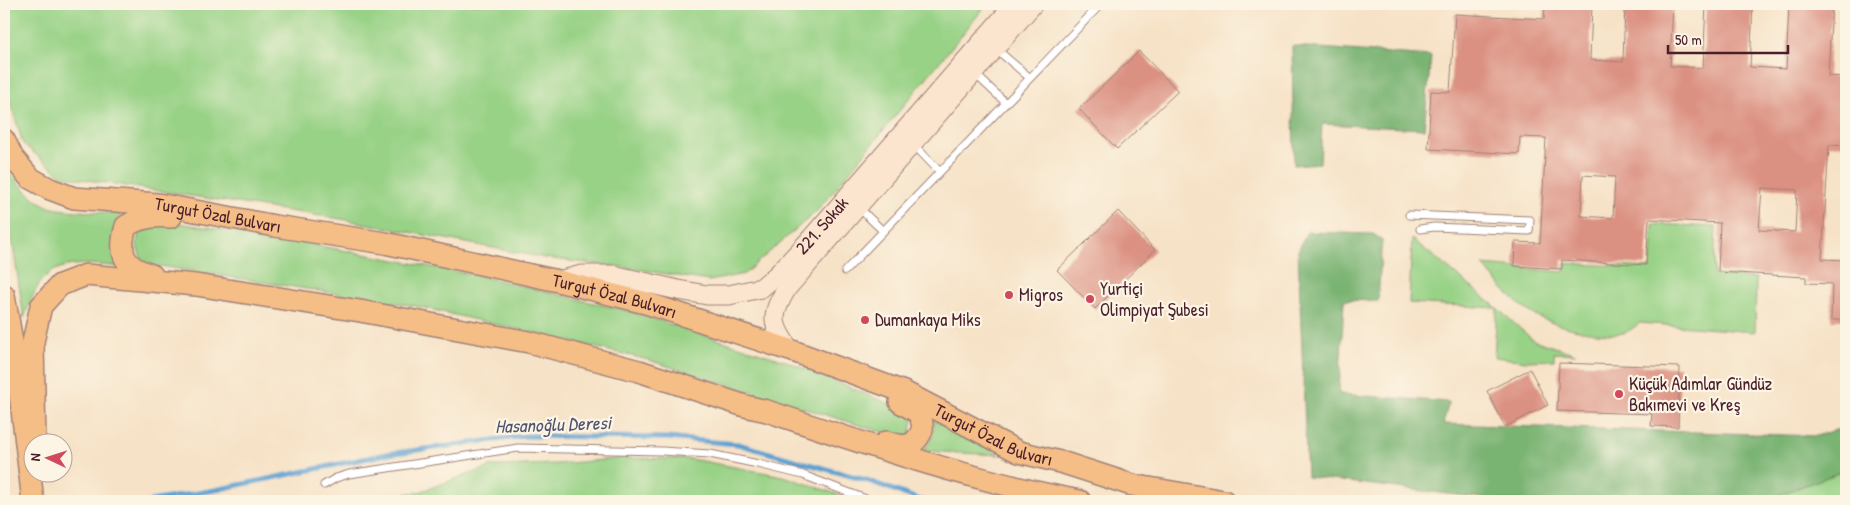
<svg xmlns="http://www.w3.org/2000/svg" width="1850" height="505" font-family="'Patrick Hand',sans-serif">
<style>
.green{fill:#98d286;stroke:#717858}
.forest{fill:#7ab473;stroke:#626a4f}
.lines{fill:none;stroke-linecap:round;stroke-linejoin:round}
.stream{stroke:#5ea1d2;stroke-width:5}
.building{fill:#db9182;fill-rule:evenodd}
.lane-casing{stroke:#a08078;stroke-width:9}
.secondary-casing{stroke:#a08078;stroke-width:21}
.primary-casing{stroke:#a08078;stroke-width:24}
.lane{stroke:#fff;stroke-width:7}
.secondary{stroke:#fbe5cf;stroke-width:19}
.primary{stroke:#f6be87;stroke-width:21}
.poi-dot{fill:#d1495b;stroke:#fcf5e5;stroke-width:2}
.labels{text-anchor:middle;stroke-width:4.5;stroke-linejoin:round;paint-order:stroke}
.street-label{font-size:18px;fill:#4a1f2b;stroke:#fcf5e5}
.poi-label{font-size:18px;fill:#4a1f2b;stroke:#fcf5e5;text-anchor:start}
.water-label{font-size:19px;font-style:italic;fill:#52536e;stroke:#fcf5e5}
</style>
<rect width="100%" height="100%" fill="#fcf5e5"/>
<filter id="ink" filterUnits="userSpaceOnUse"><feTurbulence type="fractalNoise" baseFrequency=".02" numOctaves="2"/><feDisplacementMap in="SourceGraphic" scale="10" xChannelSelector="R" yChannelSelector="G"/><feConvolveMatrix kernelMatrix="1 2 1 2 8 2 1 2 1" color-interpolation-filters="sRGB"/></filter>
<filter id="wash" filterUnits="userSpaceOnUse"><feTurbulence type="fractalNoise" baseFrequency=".0096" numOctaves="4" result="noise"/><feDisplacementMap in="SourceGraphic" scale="20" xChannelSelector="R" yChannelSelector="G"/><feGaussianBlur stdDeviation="1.12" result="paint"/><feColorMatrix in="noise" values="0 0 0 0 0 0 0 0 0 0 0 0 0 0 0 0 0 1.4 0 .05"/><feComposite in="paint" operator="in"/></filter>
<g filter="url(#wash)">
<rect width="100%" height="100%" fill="#f6e2c6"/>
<!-- green -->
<path class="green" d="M4,4H987L818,210L744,274L709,281L636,269L545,258L347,220L62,176L23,144L4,81Z
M4,166C15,180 31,198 47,206C60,212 105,212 121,213C111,236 112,245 122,267C99,265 65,259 46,276C36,284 29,306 24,318L4,186Z
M164,221L273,237L480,276L632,312L789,362L914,414L910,436L888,434L645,359L416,306L153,265L143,261C136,250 133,232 147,224C151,222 159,222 164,221Z
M1653,224L1716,227L1714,275L1756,278L1755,332L1640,323C1635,326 1629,332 1624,333C1599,337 1556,327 1535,315C1514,304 1498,283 1483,265L1564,272L1565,263L1650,268Z
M1412,239L1497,308L1533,340L1576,354L1554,353V360L1527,361L1494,357L1497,308L1409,303Z
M934,420L1000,455L923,451L932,438Z
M4,436L10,501H4Z
M625,458L691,459L783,476L846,497L852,501H339L419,492L493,466L557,464Z
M1846,470V501H1763Z"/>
<!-- forest -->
<path class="forest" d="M1292,46L1431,56L1424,129L1322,124L1320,163L1294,165Z
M1307,232L1373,234L1382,240L1378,301L1344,300L1339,394L1449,402L1443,424L1816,436L1846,427V470L1763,501H1507L1307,477L1298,251Z"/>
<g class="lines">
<!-- stream -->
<path class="stream" d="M151,501L215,490L387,454L525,436L667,438L738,444L869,481L923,501"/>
</g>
<g id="blocks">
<!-- building -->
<path class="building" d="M1545,4H1592L1590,60L1623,62L1625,4H1673L1670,66L1703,68L1706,4H1753L1750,67L1786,69L1789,4H1832L1828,76L1846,77V146L1829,145L1822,259L1846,260V320H1831L1832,284L1806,283V277L1718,272L1720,223L1649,219L1646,265L1562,260V269L1514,266L1515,242L1540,243L1546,138L1520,137L1519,154L1428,149L1431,91L1450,92L1455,14L1544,19ZM1583,175L1615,177L1613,218L1581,216ZM1762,188L1797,190L1795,232L1759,230Z
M1139,51L1178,91L1117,149L1079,109Z
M1118,211L1155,250L1095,309L1057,270Z
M1559,363L1680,367L1678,427L1651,426L1652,414L1557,411Z
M1530,369L1548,405L1505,427L1487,391Z"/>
</g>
</g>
<g filter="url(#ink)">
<use href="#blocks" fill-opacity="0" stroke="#a08078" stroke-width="1"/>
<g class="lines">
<!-- lane casing -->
<g class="lane-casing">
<path id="lane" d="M1846,24L1844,33L1846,44
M996,49L1030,78
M974,73L1006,103
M913,144L940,172
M858,207L883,231
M1409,215L1530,220L1529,231L1434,227L1420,229
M845,271L1101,4
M324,485L336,478L349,474L518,448L662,451L710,454L758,464L803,475L871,501"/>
</g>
<!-- secondary casing -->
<g class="secondary-casing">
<g id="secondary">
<path id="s1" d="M558,281L582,275H613L678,290L707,295H729L761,288L778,274L808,242L1015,4"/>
<path d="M790,350C771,324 770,316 787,288L1033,4"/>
</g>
</g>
<!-- primary casing -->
<g class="primary-casing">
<g id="primary">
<path id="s2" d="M4,140L13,158L30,178L50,189L74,198L158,204L275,226L385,243L558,281L646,303L790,350L904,392L1019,452L1064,463L1132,485L1224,501"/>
<path d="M152,275C123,267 118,254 126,226C140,217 154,215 171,217"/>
<path d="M4,295L18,377L33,501"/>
<path d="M35,442L33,342L41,306L60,285L86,275L196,285L360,311L529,342L639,371L745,406L767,411C871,446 973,481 1080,501"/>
<path d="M886,442L902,446L912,444C923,434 925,427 919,413L900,402"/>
</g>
</g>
<!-- lane -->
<use href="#lane" class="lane"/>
<!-- secondary -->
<use href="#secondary" class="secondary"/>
<!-- primary -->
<use href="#primary" class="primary"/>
</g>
</g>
<!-- markers -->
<g class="poi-dot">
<circle cx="1009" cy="295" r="5"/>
<circle cx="1090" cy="299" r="5"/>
<circle cx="865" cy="320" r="5"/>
<circle cx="1619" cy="394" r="5"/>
</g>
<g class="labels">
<!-- street labels -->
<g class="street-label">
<text dy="6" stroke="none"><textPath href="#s2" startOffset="240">Turgut Özal Bulvarı</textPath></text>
<text dy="6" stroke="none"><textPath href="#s1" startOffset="294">221. Sokak</textPath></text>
<text dy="6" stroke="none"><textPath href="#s2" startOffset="645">Turgut Özal Bulvarı</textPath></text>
<text dy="6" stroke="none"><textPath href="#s2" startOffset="1050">Turgut Özal Bulvarı</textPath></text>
</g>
<!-- poi labels -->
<g class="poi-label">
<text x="1100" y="295">Yurtiçi<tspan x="1100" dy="21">Olimpiyat Şubesi</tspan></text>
<text x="1019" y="301">Migros</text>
<text x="875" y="326">Dumankaya Miks</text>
<text x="1629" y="390">Küçük Adımlar Gündüz<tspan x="1629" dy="21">Bakımevi ve Kreş</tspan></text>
</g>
<!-- water labels -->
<g class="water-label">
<text transform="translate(553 424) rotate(-2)" y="7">Hasanoğlu Deresi</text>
</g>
</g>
<!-- margin -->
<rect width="1850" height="505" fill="none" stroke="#fcf5e5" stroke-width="20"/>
<!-- north arrow -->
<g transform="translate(48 458) rotate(274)"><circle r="24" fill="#fcf5e5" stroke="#b59f9b"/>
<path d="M0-4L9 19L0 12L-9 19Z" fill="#d1495b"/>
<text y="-8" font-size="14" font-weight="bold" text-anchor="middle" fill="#4a1f2b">N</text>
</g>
<!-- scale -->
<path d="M1668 45v8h120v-8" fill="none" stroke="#4a1f2b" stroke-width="2.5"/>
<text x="1675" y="45" font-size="15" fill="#4a1f2b" stroke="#fcf5e5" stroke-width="4" paint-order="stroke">50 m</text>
</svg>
